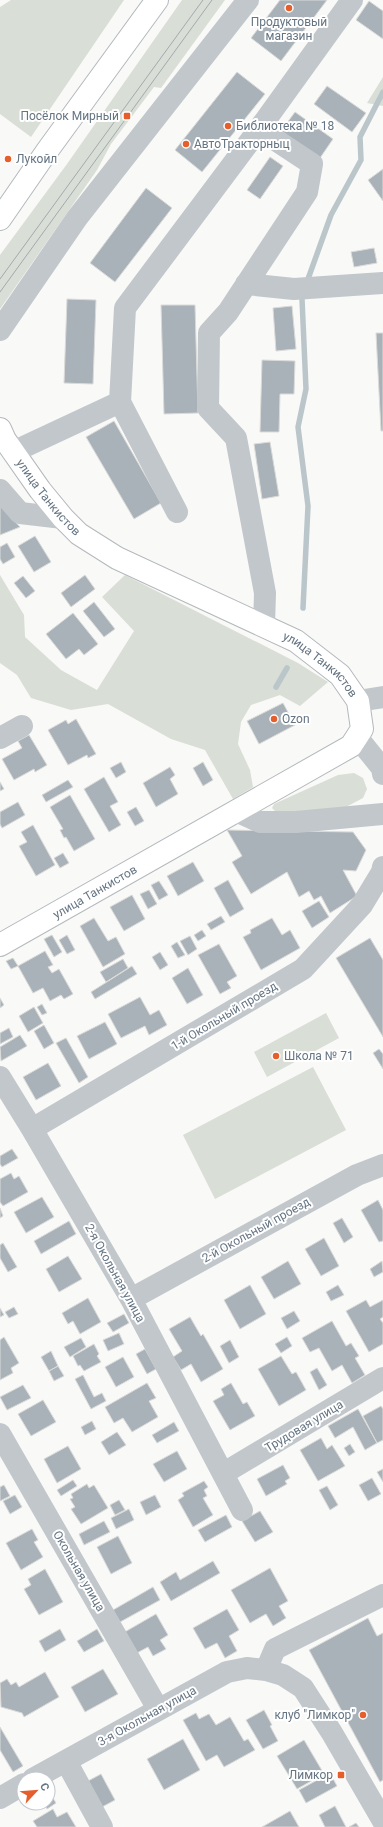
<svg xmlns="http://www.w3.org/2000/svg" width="383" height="1827" font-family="Roboto,sans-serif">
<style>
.green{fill:#d9ded6}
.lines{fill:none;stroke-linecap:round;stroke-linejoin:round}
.stream{stroke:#bbc6cb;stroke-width:5.5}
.building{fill:#a9b2b8;stroke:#dbdbd9}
.major-casing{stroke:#b4b9bd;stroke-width:24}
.minor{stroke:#c2c7cb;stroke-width:22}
.major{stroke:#fff;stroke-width:22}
.tram{stroke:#a3aab0;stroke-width:1}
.poi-dot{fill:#e55e2b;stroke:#fff;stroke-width:1.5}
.labels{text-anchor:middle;stroke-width:4;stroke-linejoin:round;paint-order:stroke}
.poi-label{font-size:12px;fill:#647482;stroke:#fff;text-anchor:start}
.street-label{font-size:12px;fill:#647482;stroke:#fff}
</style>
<rect width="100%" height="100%" fill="#f9f9f7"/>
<!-- green -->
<path class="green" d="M11,0H124L31,137L0,114V7Z
M182,0H225L161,88L154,87L111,144L97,170L0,309V255L67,164Z
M383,77V106L367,103Z
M0,575L24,615L25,637L61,670L97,690L134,631L102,597L125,575L298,663L328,682L300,706L280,695L251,705L241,722L238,744L250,770L253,787L233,799L205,750L171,739L108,704L71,710L31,698L17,675L0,663Z
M354,773L363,778L367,789L363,798L346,807L278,814L272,808L274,804L338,775Z
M326,1013L339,1038L267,1077L254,1052Z
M313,1067L346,1130L215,1199L183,1135Z"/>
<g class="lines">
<!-- stream -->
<path class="stream" d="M308,279L331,215L361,160L360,137L383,92
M302,299L306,389L298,427L308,506L303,608
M276,687L287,668"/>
</g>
<!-- building -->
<path class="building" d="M280,0H327L281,61L251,38Z
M369,1L383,11V39L356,20Z
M237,72L265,94L202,172L175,150Z
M327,86L366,113L352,132L314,104Z
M295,112L333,139L320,158L281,131Z
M270,157L283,166L260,199L247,190Z
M383,169V201L368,180Z
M146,188L172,208L115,282L90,263Z
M374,248L377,263L354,267L351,252Z
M67,299L96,300L93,384L64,383Z
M161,305H195L198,413L164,414Z
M292,306L296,349L276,351L273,308Z
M376,333H383V431H381Z
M262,360L295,361L294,394H280L279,432H260Z
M114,421L161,503L134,519L86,437Z
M270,442L279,496L262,499L254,444Z
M0,505L20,527L0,535Z
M35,536L51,562L34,572L18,546Z
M7,543L15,557L3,564L0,559V547Z
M85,575L95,589L71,607L61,593Z
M23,576L35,591L26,598L14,583Z
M94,602L115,629L104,637L83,611Z
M73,613L98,644L84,655L79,649L66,659L46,634Z
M283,703L295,725L259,744L247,721Z
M76,719L96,754L88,758L87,755L68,765L48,730L66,720L68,724Z
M29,735L47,765L35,772L34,769L14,780L2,759L22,748L18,741Z
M121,762L126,772L116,778L110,768Z
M203,762L213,780L203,786L193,768Z
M170,767L175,775L170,779L178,794L156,807L143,783Z
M104,777L118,802L110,806L121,825L109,832L84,789Z
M68,780L73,787L46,802L42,795Z
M0,782L4,789L0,791Z
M70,795L95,839L74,851L66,837L64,838L60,830L63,829L50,807Z
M18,802L25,815L2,828L0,824V812Z
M136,807L144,821L135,826L127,812Z
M33,825L55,865L36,876L19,846L27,842L21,832Z
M227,830L353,832L366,850L356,871L343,870L357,896L330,913L321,896L314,900L309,891L299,897L287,872L251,894L232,862L242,856Z
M63,853L69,863L60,868L54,858Z
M193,862L204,881L178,896L167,876Z
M228,880L244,909L230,917L214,888Z
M159,881L168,895L159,900L151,885Z
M149,890L157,904L148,909L140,894Z
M132,895L145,919L124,931L110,907Z
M319,901L329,917L312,928L302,911Z
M221,916L225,922L211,930L207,924Z
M94,918L108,941L116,937L125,954L103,967L80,926Z
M272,918L282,935L290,930L300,948L261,970L243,937L251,933L250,930Z
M202,930L206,936L198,941L194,935Z
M52,935L62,952L54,957L44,939Z
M67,935L75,950L67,954L59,940Z
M190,936L197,949L188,955L180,941Z
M370,938L383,960V1037L336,958Z
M177,942L185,955L178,958L171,946Z
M219,944L237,976L227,982L231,988L220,994L198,955Z
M45,951L53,965L48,967L52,973L59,969L73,994L64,999L61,995L50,1001L43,988L33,993L18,966Z
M160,952L168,965L160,970L152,957Z
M13,958L18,966L11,969L6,961Z
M123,959L128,968L106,982L100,972Z
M132,966L137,974L95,999L91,992Z
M188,968L203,995L187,1004L172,978Z
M140,997L150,1015L159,1010L167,1025L149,1035L145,1026L121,1038L108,1014Z
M0,998L4,1005L0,1008Z
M42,1004L47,1013L42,1015L37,1007Z
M34,1007L43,1023L28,1032L19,1016Z
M105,1022L117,1044L89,1059L77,1036Z
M44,1025L54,1043L44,1049L34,1031Z
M9,1028L13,1037L0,1044V1033Z
M20,1035L27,1046L1,1061L0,1047Z
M66,1038L88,1077L79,1083L56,1043Z
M379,1049L383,1054V1069L373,1053Z
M48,1063L61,1086L36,1100L23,1077Z
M12,1149L18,1158L2,1167L0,1164V1156Z
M11,1173L14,1179L19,1176L28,1192L3,1206L0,1202V1179Z
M42,1197L54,1217L26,1233L14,1212Z
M378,1200L383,1210V1241L379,1242L361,1210Z
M0,1208L3,1216L0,1218Z
M342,1218L353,1237L344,1243L333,1223Z
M69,1221L76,1234L41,1254L34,1241Z
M324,1238L339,1266L321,1276L305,1249Z
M3,1243L17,1267L8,1272L0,1258V1245Z
M68,1256L82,1279L59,1292L46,1269Z
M288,1261L301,1284L274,1299L261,1277Z
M382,1261L383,1272L374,1277L370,1269Z
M250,1285L266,1314L240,1329L224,1300Z
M338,1285L344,1295L331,1301L326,1292Z
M88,1298L101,1322L80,1334L73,1321L68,1324L62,1313Z
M366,1300L370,1307L383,1300V1317L380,1319L383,1323V1344L369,1352L346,1311Z
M14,1307L18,1314L9,1318L5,1312Z
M0,1308L4,1315L0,1317Z
M294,1311L300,1321L287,1329L281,1318Z
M124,1314L129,1323L113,1332L107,1323Z
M190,1317L201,1336L203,1334L223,1369L201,1382L191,1364L181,1370L173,1357L182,1351L169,1329Z
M332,1321L346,1346L351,1343L359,1356L355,1358L365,1375L352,1383L342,1365L332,1371L319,1348L310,1352L302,1338Z
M119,1333L124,1344L108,1351L103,1340Z
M4,1337L19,1363L11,1368L13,1373L0,1380V1340Z
M287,1337L292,1346L281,1353L275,1344Z
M81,1338L86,1347L70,1357L64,1347Z
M230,1340L239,1357L229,1363L220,1346Z
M94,1344L99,1354L97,1356L101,1362L84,1371L80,1365L78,1366L73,1356Z
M145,1349L156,1369L147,1374L136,1354Z
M51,1351L58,1366L49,1371L41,1357Z
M281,1356L292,1374L296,1372L306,1390L279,1406L258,1369Z
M123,1357L134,1377L116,1387L105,1367Z
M58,1366L64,1376L54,1381L49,1371Z
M317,1368L327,1385L319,1390L310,1372Z
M83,1375L94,1397L102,1393L106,1401L91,1409L75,1379Z
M147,1383L156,1398L149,1401L158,1417L132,1432L123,1418L114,1423L105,1407Z
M231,1383L243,1404L247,1402L255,1416L230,1430L213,1401L224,1395L221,1389Z
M23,1385L31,1398L7,1410L0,1397Z
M43,1400L56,1422L31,1436L18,1414Z
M381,1406L383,1409V1440L377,1443L363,1416Z
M358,1409L377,1443L365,1450L353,1427L335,1438L328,1426Z
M92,1421L96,1429L85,1435L81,1427Z
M174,1422L179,1431L157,1443L152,1435Z
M117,1432L126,1445L109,1455L101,1442Z
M321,1438L327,1449L332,1445L345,1466L318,1481L300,1450Z
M350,1444L355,1452L349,1456L344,1448Z
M68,1446L81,1469L57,1483L44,1459Z
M177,1451L187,1469L164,1482L153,1464Z
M283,1465L290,1478L285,1481L287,1484L266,1496L257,1479Z
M383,1469V1482L377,1472Z
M372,1478L381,1494L368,1501L359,1485Z
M73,1480L77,1486L61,1496L57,1490Z
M204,1481L208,1487L204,1490L207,1496L203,1498L213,1515L193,1527L178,1500L184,1496L182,1493Z
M87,1484L89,1488L94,1485L108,1508L81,1524L71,1509L75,1507L70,1499L73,1498L71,1494Z
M4,1485L10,1496L0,1501V1487Z
M327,1486L338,1505L330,1510L319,1490Z
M15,1495L22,1507L10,1514L3,1501Z
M155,1495L161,1507L146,1515L140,1502Z
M119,1500L125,1510L115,1515L110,1505Z
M129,1509L134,1520L116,1529L111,1518Z
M260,1511L273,1532L255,1542L242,1521Z
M226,1515L232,1527L205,1542L198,1530Z
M104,1521L110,1532L84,1545L79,1534Z
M32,1529L38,1540L34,1542L43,1557L21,1570L6,1543Z
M118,1536L132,1563L111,1574L97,1547Z
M213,1561L220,1573L171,1601L160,1582L176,1572L180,1580Z
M270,1568L288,1601L279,1606L286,1618L273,1626L266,1614L250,1623L231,1590Z
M45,1569L63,1602L39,1615L24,1589L31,1585L28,1579Z
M153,1587L160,1600L120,1622L113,1610Z
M227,1609L239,1630L229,1636L237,1651L225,1658L217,1643L205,1649L193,1628Z
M156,1614L168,1635L160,1640L166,1649L153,1656L148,1647L135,1654L123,1633Z
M368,1618L377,1636L383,1633V1780L380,1782L309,1650Z
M60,1629L66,1640L45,1652L39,1641Z
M97,1629L104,1641L84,1652L77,1641Z
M103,1669L118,1694L85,1712L71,1687Z
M45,1672L59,1697L24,1717L22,1713L1,1707L0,1683L7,1679L11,1685L16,1682L19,1687Z
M264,1710L272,1725L270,1726L278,1741L263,1749L246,1720Z
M196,1713L199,1719L209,1714L216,1725L230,1717L244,1741L248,1739L255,1750L224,1767L217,1755L206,1761L183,1720Z
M0,1727L23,1766L13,1772L0,1750Z
M183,1739L200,1770L164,1790L147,1759Z
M304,1740L324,1774L297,1789L277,1756Z
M330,1773L337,1786L306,1803L299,1790Z
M101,1774L115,1800L102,1807L88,1781Z
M51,1795L56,1803L47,1809L44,1803H48V1796Z
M335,1806L346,1827H325L319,1815Z
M53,1809L57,1817L67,1812L76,1827H37L33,1821Z
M290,1811L299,1827H262Z
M356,1823L359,1827H349Z"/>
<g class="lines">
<!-- major casing -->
<g class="major-casing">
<g id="major">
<path d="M0,219L47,151L157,0"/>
<path id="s1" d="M0,429L5,440L40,490L63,518L79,534L117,558L296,641L340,675L358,701L362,729L351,746L0,945"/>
</g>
</g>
<!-- minor -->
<path class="minor" d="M259,129L352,0
M246,284L294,289L383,283
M0,330L77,218L248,0
M120,402L125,308L259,129L312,164L307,192L228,312L209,333L208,408L236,438L265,593L264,625
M13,452L120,402L177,512
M0,490L20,513L63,518
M358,701L383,697
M357,737L382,768L383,774
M0,738L22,726
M236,811L260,822H296L383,814
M0,1077L32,1129L131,1299L242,1510
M32,1129L303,969L362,905L382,872L383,867
M131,1299L357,1175L383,1165
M0,1434L158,1709
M224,1473L383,1378
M266,1670L275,1649L383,1595
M66,1761L102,1827
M33,1779L227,1672L247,1668L266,1670L283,1675L303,1688L332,1733L383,1821
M0,1798L24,1784"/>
<!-- major -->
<use href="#major" class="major"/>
<!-- tram -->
<path class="tram" d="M0,279L203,0
M0,292L212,0"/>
</g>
<!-- markers -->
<g class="poi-dot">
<circle cx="289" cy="8" r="4"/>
<rect x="123" y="112" width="8" height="8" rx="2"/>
<circle cx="228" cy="126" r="4"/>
<circle cx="186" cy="144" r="4"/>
<circle cx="8" cy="159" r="4"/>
<circle cx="274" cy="719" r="4"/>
<circle cx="276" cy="1056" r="4"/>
<circle cx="363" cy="1715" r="4"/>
<rect x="337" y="1771" width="8" height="8" rx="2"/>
</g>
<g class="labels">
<!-- poi labels -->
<g class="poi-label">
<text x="289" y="26" text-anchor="middle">Продуктовый<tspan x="289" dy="14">магазин</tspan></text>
<text x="119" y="120" text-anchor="end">Посёлок Мирный</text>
<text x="236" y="130">Библиотека № 18</text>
<text x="194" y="148">АвтоТракторныц</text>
<text x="16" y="163">Лукойл</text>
<text x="282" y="723">Ozon</text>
<text x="284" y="1060">Школа № 71</text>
<text x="355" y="1719" text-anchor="end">клуб "Лимкор"</text>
<text x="333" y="1779" text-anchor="end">Лимкор</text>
</g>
<!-- street labels -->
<g class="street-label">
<text dy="4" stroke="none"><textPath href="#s1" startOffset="84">улица Танкистов</textPath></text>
<text dy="4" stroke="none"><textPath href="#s1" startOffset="408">улица Танкистов</textPath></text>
<text transform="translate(95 892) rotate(-30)" y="4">улица Танкистов</text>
<text transform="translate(224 1016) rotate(-31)" y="4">1-й Окольный проезд</text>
<text transform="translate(256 1230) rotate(-29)" y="4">2-й Окольный проезд</text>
<text transform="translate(115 1273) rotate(61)" y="4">2-я Окольная улица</text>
<text transform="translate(304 1426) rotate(-31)" y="4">Трудовая улица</text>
<text transform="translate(79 1571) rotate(60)" y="4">Окольная улица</text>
<text transform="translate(147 1716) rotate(-29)" y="4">3-я Окольная улица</text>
</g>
</g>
<!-- north arrow -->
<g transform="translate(36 1791) rotate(64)"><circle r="19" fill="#ffffff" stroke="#c1c7cd"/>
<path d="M0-3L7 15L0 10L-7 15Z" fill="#e55e2b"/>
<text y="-6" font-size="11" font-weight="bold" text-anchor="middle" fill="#647482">С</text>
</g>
</svg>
